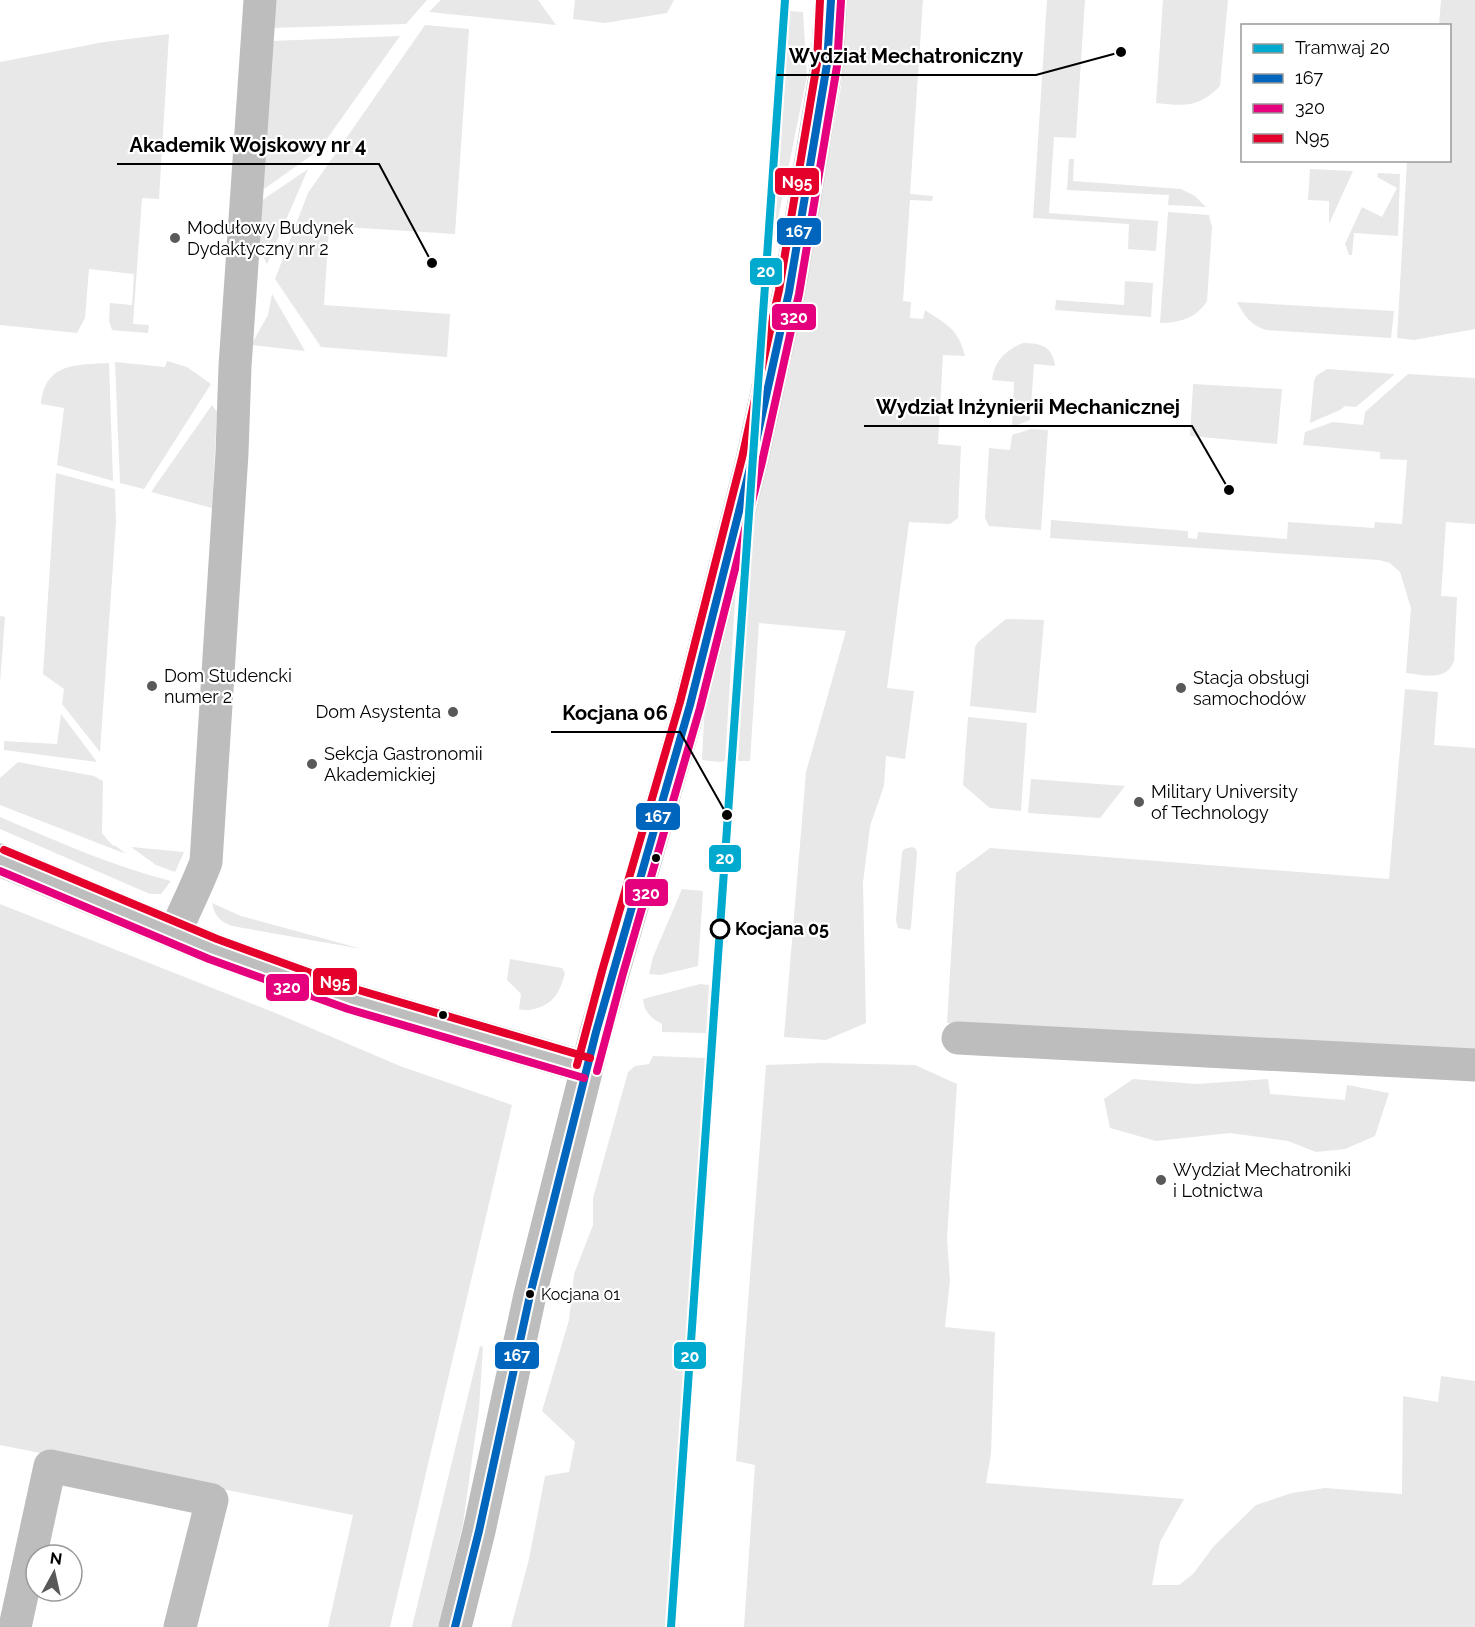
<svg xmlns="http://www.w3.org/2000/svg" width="1475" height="1627" font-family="Raleway,sans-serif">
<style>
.green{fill:#e8e8e8}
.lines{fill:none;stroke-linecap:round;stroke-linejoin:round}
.minor{stroke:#bdbdbd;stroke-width:33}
.bus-1-casing{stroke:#fff;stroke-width:12}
.bus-2-casing{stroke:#fff;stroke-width:12}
.bus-3-casing{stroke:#fff;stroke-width:12}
.bus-1{stroke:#0065bd;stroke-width:8}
.bus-2{stroke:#e5007d;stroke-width:8}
.bus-3{stroke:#e4002b;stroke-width:8}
.tram-1-casing{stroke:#fff;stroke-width:12}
.tram-1{stroke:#00a9ce;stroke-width:8}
.poi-dot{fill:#595959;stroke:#fff;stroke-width:2}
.bus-dot{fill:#000;stroke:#fff;stroke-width:2}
.stop-dot{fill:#fff;stroke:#000;stroke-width:3}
.labels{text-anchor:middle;stroke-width:4.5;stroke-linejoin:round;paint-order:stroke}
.bus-label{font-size:16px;fill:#000;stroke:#fff;text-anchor:start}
.poi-label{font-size:18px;fill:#000;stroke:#fff;text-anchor:start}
.stop-label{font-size:18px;font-weight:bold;fill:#000;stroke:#fff;text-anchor:start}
.leader{fill:none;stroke:#000;stroke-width:2}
.callout-dot{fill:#000;stroke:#fff;stroke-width:2}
.callout-label{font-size:20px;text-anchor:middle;font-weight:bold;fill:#000;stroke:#fff;stroke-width:4.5;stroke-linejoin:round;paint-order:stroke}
.line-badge{stroke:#fff;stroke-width:2}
.badge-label{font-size:16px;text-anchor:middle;font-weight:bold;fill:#fff}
</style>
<rect width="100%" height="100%" fill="#fff"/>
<!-- green -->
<path class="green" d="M273,0H427L406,24L271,28Z
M441,0H538L556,25L429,12Z
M575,0H674L667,13L605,23L573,19Z
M848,0H923L910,194L933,196L932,201L910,200L903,301L911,302L910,318L923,319L925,310C947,325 958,328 965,356L943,355L938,444L961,446L958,518L950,524L909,522L887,688L914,691L905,759L886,756L884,786L870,826L863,883L866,1023L826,1040L784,1037L806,772L846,631L759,623L750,761H738L753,518L790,366L841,87Z
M1047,0H1085L1076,138L1054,137L1049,213L1158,221L1156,251L1128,249L1129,224L1033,218Z
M1163,0H1228L1220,86C1198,108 1185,106 1156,103Z
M1441,0H1475V329L1414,340L1397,338L1407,161L1450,160V26L1439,25Z
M790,11L803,12L807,76L770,258Z
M425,25L469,29L455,234L329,226L324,305L450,314L447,357L321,347L275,279L308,193Z
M169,34L159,199L142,198L133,324L149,325L148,333L112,330L109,321L110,303L132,305L134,274L89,269L85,318L77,333L0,325V62L104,42Z
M400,36L319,150L257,194L271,41Z
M1069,159H1074L1073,181L1181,189L1195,196L1206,207L1168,205L1169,195L1067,190Z
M308,169L267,264L255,240L258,203Z
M1310,169L1353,171L1329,224V201L1308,200Z
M1378,173L1400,174L1398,236L1354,233L1352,255H1349L1345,244L1362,207L1382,217L1397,188L1377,177Z
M1168,212L1209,215L1212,227L1207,301C1197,318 1179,323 1160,323Z
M1125,281L1153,283L1151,317L1055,310L1056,300L1124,305Z
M272,294L305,351L251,345L268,315Z
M1237,302L1394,311L1391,338L1266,330C1251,325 1244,316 1237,302Z
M1023,343C1040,343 1053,346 1055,366L1034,364L1030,420L1012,427L1014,382L992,380C994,361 1006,350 1023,343Z
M167,361L187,367L211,384L144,489L120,483L115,362L165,367Z
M109,363L113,481L57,465L64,408L41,404C45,362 77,365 109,363Z
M1327,369L1395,374L1356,407L1345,406L1340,410L1310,423L1314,381L1316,376Z
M1408,374L1475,378V524L1446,522L1441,596L1457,597L1454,661C1446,682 1424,675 1406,673L1411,608L1400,572L1390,563L1379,560L1050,538L1051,520L1188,531V538L1197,539L1198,532L1287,539L1288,522L1374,528L1375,522L1402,524L1407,460L1380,459V452L1303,445L1305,432L1333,422L1363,425L1365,412Z
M1193,384L1282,389L1277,444L1190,436Z
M212,405L217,412L212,508L151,492Z
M1031,429L1048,430L1041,530L989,526L985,518L989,448L1010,450L1012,435Z
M56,473L115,489L116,522L100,752L62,704L64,689L43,674Z
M736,586L725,761L720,762L702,760L704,718Z
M0,616L5,617L0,683Z
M1006,619L1044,620L1036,713L970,706L975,647L978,642Z
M1405,689L1438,692L1434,745L1475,748V1057L959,1025L947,1023L956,873L990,848L1389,879Z
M61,714L97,762L4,750V741L57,744Z
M968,717L1027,723L1021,811L990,808L963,785Z
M18,762L94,776L103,781L102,833L112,845L116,846L126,854L0,805V778Z
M1031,779L1125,786L1100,818L1028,813Z
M0,817C56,841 112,866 171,881L161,894H150L0,829Z
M131,847L184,852L175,872L156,865Z
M912,847L916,849L917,853L911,927L910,930L898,928L896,920L902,852L904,849Z
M682,889L703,891L698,966L660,975L649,974L653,957Z
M212,903L241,916L362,949L232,926C219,921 215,916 212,903Z
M0,904L278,1014L400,1066L512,1105L390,1627H328L353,1515L0,1445Z
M510,959L562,968L565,973C560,991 555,1004 534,1009C529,1010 525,1011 519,1009L521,994L507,980Z
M700,984L709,985L706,1033L662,1032V1024C651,1018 644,1012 643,999Z
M653,1056L706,1058L665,1627H511L529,1559L545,1476L569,1472L575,1442L542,1411L569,1320L574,1274L593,1225V1198L628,1072L635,1066L649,1064Z
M822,1063L915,1065L957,1084L947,1238L950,1280L945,1327L995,1332L991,1453L986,1483L1184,1499L1160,1542L1152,1585H1179L1193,1574L1214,1546L1256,1505L1292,1493L1325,1488L1402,1494L1403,1396L1438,1402L1441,1376L1475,1381V1627H744L755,1465L736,1461L766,1065Z
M1133,1079L1196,1084L1268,1079L1270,1094L1345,1100L1347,1085L1389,1093L1375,1136L1345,1149L1316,1152L1288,1141L1230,1133L1156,1141L1110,1128L1104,1099Z
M480,1346L483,1347L479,1409L463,1524L438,1627H412Z"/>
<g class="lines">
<!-- minor -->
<path class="minor" d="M0,860L213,949L352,999L587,1068
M175,933C185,909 197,886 206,862L232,453L235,366L260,0
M958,1038L1475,1065
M15,1627L50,1466L212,1500L180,1627
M455,1627L479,1531L530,1295L596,1032L690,705L752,460L789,292L827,64L831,0"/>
<!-- bus-1 casing -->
<g class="bus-1-casing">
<path id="bus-1" d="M455,1627L479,1531L530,1295L596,1032L690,705L752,460L789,292L827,64L831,0"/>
</g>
<!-- bus-2 casing -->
<g class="bus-2-casing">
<path id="bus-2" d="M0,871L209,959L348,1009L584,1078
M597,1071L622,977L700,708L762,462L799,294L837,66L841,1"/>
</g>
<!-- bus-3 casing -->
<g class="bus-3-casing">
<path id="bus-3" d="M4,850L217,939L355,989L590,1058
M577,1065L602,971L680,702L742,458L779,290L817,63L820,0"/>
</g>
<!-- bus-1 -->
<use href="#bus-1" class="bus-1"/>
<!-- bus-2 -->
<use href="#bus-2" class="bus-2"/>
<!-- bus-3 -->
<use href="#bus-3" class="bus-3"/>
<!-- tram-1 casing -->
<g class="tram-1-casing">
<path id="tram-1" d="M671,1627L785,0"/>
</g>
<!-- tram-1 -->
<use href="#tram-1" class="tram-1"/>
</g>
<!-- markers -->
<g class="poi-dot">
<circle cx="175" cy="238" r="6"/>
<circle cx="152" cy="686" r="6"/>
<circle cx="1181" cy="688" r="6"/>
<circle cx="453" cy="712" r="6"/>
<circle cx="312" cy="764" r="6"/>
<circle cx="1139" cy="802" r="6"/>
<circle cx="1161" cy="1180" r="6"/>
</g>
<g class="bus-dot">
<circle cx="656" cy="858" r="5"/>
<circle cx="443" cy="1015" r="5"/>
<circle cx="530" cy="1294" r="5"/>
</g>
<circle class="stop-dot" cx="720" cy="929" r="9"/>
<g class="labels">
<!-- bus labels -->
<g class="bus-label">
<text x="541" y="1300">Kocjana 01</text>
</g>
<!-- poi labels -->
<g class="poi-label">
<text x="187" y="234">Modułowy Budynek<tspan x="187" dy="21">Dydaktyczny nr 2</tspan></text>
<text x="164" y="682">Dom Studencki<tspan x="164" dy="21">numer 2</tspan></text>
<text x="1193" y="684">Stacja obsługi<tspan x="1193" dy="21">samochodów</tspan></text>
<text x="441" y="718" text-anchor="end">Dom Asystenta</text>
<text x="324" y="760">Sekcja Gastronomii<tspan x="324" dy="21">Akademickiej</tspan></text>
<text x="1151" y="798">Military University<tspan x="1151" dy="21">of Technology</tspan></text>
<text x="1173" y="1176">Wydział Mechatroniki<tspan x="1173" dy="21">i Lotnictwa</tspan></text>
</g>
<!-- stop labels -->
<g class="stop-label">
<text x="735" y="935">Kocjana 05</text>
</g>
</g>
<!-- callouts -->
<path class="leader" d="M1121 52L1036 75H777M432 263L379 164H117M1229 490L1192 426H864M727 815L680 732H551"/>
<g class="callout-dot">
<circle cx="1121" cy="52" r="6"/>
<circle cx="432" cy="263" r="6"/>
<circle cx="1229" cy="490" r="6"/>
<circle cx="727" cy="815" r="6"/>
</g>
<g class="callout-label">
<text x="906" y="63">Wydział Mechatroniczny</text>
<text x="248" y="152">Akademik Wojskowy nr 4</text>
<text x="1028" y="414">Wydział Inżynierii Mechanicznej</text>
<text x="615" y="720">Kocjana 06</text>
</g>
<g class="line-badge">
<rect x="774" y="167" width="46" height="29" rx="6" fill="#e4002b"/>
<rect x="776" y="217" width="46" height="29" rx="6" fill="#0065bd"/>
<rect x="749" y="257" width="34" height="29" rx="6" fill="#00a9ce"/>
<rect x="771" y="303" width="46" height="28" rx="6" fill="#e5007d"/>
<rect x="635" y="802" width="46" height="29" rx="6" fill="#0065bd"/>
<rect x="708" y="844" width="34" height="29" rx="6" fill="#00a9ce"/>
<rect x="624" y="878" width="45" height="29" rx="6" fill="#e5007d"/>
<rect x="312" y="967" width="46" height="29" rx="6" fill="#e4002b"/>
<rect x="265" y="973" width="45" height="29" rx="6" fill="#e5007d"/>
<rect x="494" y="1341" width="46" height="29" rx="6" fill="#0065bd"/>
<rect x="673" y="1341" width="34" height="29" rx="6" fill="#00a9ce"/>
</g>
<g class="badge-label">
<text x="797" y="188">N95</text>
<text x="799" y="237">167</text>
<text x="766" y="277">20</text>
<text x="794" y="323">320</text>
<text x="658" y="822">167</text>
<text x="725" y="864">20</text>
<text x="646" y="899">320</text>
<text x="335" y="988">N95</text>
<text x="287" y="993">320</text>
<text x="517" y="1361">167</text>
<text x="690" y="1362">20</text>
</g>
<!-- legend -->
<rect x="1241" y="24" width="210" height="138" fill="#ffffff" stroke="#999999" stroke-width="1.5"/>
<rect x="1253" y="44" width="30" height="9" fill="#00a9ce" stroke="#999999" stroke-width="1.5"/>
<text x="1295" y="54" font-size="18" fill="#000000">Tramwaj 20</text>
<rect x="1253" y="74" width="30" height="9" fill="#0065bd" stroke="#999999" stroke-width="1.5"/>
<text x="1295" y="84" font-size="18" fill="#000000">167</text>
<rect x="1253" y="104" width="30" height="9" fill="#e5007d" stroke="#999999" stroke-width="1.5"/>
<text x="1295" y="114" font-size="18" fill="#000000">320</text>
<rect x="1253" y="134" width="30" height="9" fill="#e4002b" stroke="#999999" stroke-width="1.5"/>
<text x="1295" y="144" font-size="18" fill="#000000">N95</text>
<!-- north arrow -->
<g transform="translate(54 1573) rotate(8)"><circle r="28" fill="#ffffff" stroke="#999999" stroke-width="1.5"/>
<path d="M0-4.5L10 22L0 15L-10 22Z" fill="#595959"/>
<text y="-9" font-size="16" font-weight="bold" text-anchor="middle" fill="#000000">N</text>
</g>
</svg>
